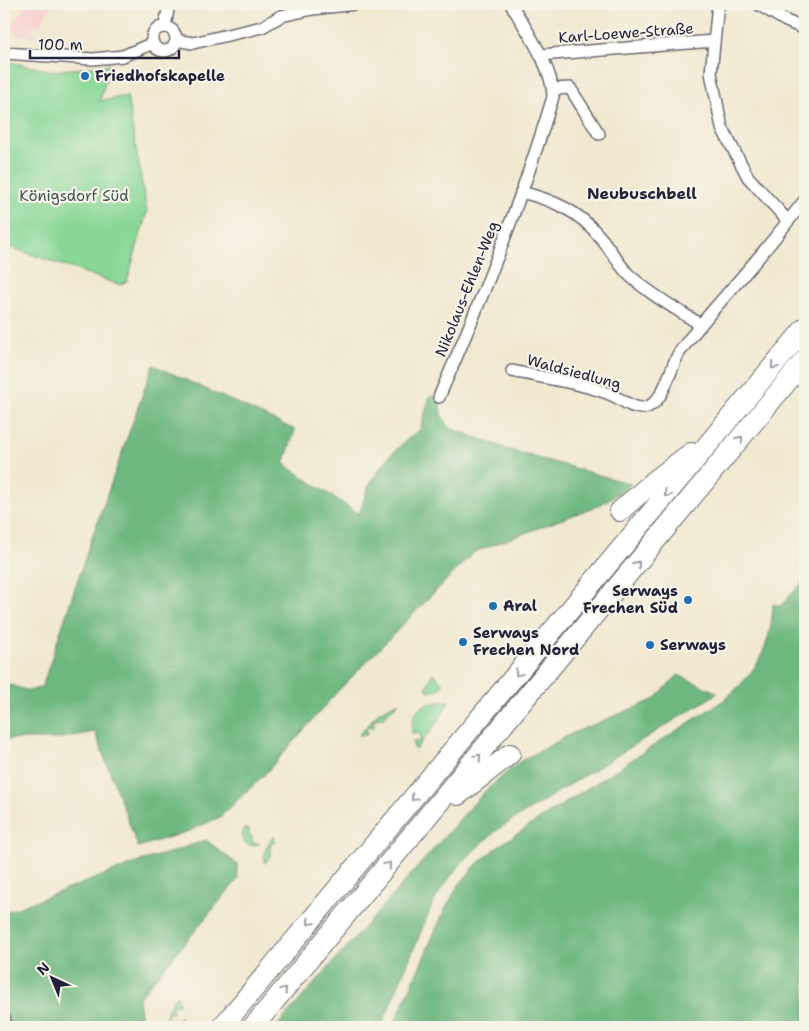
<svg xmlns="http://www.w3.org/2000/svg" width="809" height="1031" font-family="'Shantell Sans',sans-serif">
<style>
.built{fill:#f7cfd0}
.green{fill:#88d796;stroke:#557c68}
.forest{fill:#6eb87f;stroke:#486d5d}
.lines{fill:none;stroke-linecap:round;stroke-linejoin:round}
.minor-casing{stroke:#6a676f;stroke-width:14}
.motorway-casing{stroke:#6a676f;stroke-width:22}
.minor{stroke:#fff;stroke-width:11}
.motorway{stroke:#fff;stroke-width:20}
.oneway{stroke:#9c9ca7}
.poi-dot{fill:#1f6fb2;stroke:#f7f3e8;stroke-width:2}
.labels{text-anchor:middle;stroke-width:4.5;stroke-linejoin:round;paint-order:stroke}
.street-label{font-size:15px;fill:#22223b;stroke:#f7f3e8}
.poi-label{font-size:15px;font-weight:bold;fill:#22223b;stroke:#f7f3e8;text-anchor:start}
.park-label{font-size:15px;fill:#415856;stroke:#f7f3e8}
.neighbourhood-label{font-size:16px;font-weight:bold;fill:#22223b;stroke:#f7f3e8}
</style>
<rect width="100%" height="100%" fill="#f7f3e8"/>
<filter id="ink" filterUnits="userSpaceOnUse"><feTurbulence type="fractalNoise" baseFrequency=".02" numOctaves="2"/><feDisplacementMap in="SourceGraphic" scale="10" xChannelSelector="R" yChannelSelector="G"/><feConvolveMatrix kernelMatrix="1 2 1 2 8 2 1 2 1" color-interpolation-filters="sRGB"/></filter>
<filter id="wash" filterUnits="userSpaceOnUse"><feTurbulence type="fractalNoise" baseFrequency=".0096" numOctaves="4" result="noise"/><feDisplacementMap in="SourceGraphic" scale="20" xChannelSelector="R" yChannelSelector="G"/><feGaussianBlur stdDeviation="1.12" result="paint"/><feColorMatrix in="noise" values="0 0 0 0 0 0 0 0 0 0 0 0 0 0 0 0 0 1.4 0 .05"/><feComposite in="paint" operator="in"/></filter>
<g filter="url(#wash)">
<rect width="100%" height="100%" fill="#f1e8d0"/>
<!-- built -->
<path class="built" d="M27,4H49L52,6L46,13L39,27L33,25L32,31L35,32L34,37L17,35V33L9,32L18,14L21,15Z"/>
<!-- green -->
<path class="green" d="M4,61L52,71L110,65L100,101L127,96L147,212L127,281L120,285L4,245Z
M433,673L443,684L439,689L429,692L426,688Z
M448,701L449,702L438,721L416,749H414L413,742L421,741L420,733H412C412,704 423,704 448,701Z
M399,702L383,718L373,719L374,727H366L367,735H359L379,712Z
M244,829H249V836H252V843H260L252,846L244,842L242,835Z
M274,836L275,842L271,843L270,856L265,863C263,851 267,844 274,836Z
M177,995L179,1004L172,1005L173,1013L167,1014V1020H179L180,1016L181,1027H165C165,1015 168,1004 177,995Z"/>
<!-- forest -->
<path class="forest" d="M153,365L295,430L284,464L359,514C363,505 365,493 370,484C382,463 400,443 420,430L430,396L439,398L441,415L450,428L510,450L631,484L600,505L474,552L336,693L266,773L220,817L189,831L138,847L95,732L57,739H4V683L29,691L42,687L91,540Z
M805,579V1027H393L445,909L458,886L474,867L497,847L724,700C757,672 771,648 773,604L781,606Z
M678,675L718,693L500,828C472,850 450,873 433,903L381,1027H276L484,792L519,762L573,733L653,700Z
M206,840L237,864L238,879L138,999L142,1027H10L4,1005V913L144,860L175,851Z"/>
</g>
<g filter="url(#ink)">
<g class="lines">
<!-- minor casing -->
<g class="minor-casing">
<path id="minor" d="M718,4L711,73L722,128L748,177L788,221
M758,4L786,21L805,29
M165,27L169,4
M152 39a12 12 0 1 1 24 0a12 12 0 1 1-24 0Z
M176,40L193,43L262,27L281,16L313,9L354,4
M4,53L93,59L123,56L153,43
M540,55L714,41
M553,89L570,88L599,134
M521,192C553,200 579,211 600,237C610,249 618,263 628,274C649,294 677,309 701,325
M512,371C543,378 583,383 612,395C621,399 632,409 643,408C664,406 670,367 679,353C699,324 724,298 747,271C767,248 786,224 805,200
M439,397C482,300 522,199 553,97C553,67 526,30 511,4
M4,1018L6,1027"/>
</g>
<!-- motorway casing -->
<g class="motorway-casing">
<path id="motorway" d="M620,511L653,482L691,453
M458,795L510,754
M222,1027L805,328
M253,1027L805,360"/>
</g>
<!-- minor -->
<use href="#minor" class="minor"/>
<!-- motorway -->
<use href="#motorway" class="motorway"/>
</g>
<!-- one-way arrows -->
<defs><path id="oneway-chevron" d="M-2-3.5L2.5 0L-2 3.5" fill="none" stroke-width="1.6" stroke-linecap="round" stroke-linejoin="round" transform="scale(1.25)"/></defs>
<g class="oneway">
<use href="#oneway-chevron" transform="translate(774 366) rotate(130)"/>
<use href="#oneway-chevron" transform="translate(740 439) rotate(-51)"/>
<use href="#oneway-chevron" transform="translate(667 494) rotate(130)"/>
<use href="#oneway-chevron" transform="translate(637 564) rotate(-51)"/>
<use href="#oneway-chevron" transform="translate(518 673) rotate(130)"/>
<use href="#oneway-chevron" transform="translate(478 757) rotate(-50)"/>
<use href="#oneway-chevron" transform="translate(414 798) rotate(130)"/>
<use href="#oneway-chevron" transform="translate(388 865) rotate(-50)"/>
<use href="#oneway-chevron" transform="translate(310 922) rotate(130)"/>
<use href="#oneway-chevron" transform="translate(284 990) rotate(-50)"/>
</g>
</g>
<!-- markers -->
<g class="poi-dot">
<circle cx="85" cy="76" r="5"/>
<circle cx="688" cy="600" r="5"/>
<circle cx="493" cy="606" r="5"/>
<circle cx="463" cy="642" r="5"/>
<circle cx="650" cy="645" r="5"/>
</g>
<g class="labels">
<!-- street labels -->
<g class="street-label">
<text transform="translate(626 33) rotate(-4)" y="5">Karl-Loewe-Straße</text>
<text transform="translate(467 289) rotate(-68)" y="5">Nikolaus-Ehlen-Weg</text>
<text transform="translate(574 372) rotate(15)" y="5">Waldsiedlung</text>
</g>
<!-- poi labels -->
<g class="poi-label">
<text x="95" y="81">Friedhofskapelle</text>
<text x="678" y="596" text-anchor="end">Serways<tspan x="678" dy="17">Frechen Süd</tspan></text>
<text x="503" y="611">Aral</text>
<text x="473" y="638">Serways<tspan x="473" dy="17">Frechen Nord</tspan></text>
<text x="660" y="650">Serways</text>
</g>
<!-- park labels -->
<g class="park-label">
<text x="74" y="201">Königsdorf Süd</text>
</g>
<!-- neighbourhood labels -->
<g class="neighbourhood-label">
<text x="642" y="199">Neubuschbell</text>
</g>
</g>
<!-- margin -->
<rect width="809" height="1031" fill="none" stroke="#f7f3e8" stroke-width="20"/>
<!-- north arrow -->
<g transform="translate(52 978) rotate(316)" stroke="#f7f3e8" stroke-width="4" paint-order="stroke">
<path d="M0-4L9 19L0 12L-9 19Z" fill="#22223b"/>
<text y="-8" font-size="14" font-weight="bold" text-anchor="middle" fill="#22223b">N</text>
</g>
<!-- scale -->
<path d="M30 50v8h149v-8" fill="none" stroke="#22223b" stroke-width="2.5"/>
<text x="38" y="50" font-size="15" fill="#22223b" stroke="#f7f3e8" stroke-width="4" paint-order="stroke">100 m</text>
</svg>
